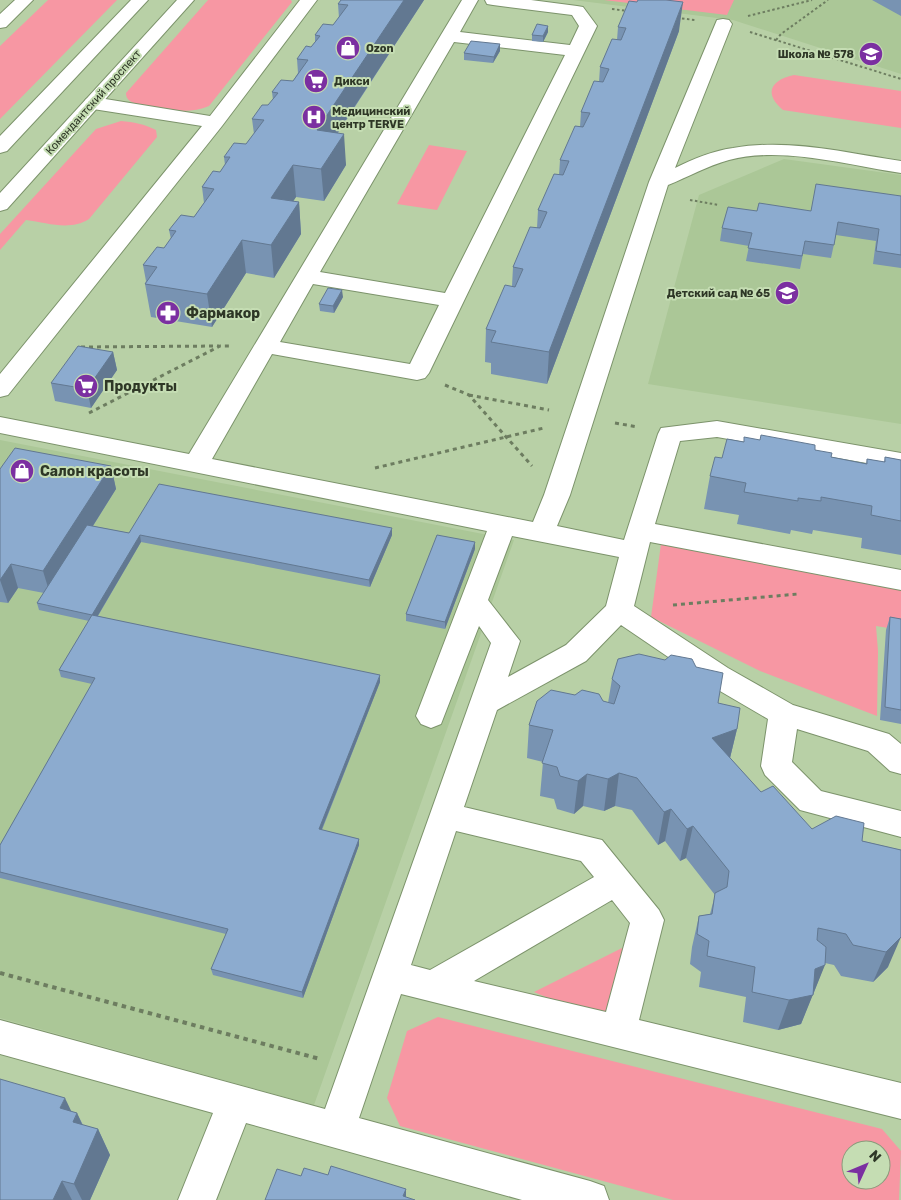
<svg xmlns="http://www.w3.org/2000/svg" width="901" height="1200" font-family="Rubik,sans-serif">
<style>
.built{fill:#abc797}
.green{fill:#f797a3;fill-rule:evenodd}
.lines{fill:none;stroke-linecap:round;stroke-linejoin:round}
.minor-casing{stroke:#7c936b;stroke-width:2}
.major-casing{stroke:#7c936b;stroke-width:2}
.path-far2{stroke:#6d7d60;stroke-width:2;stroke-dasharray:2.5 2.5;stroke-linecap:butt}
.path-far1{stroke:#6d7d60;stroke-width:3;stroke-dasharray:4 4;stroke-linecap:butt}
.path{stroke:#6d7d60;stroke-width:4;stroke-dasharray:4.5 4.5;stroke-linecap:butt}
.minor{fill:#fff;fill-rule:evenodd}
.major{fill:#fff;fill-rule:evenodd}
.wall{fill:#7893b2}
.shaded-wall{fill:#627891}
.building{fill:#8cabcf;stroke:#627891}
.labels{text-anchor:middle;stroke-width:4;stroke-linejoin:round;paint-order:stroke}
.far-poi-label{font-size:11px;font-weight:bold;fill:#2e3726;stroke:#c5ddb3;text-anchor:start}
.far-street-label{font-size:11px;fill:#2e3726;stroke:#c5ddb3}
.poi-label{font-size:14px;font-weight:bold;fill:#2e3726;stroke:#c5ddb3;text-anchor:start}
</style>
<rect width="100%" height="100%" fill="#b8d0a6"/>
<!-- built -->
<path class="built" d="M573,0H901V74L733,20Z
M784,159L901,175V424L648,384L699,195Z
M0,440L514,540L314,1105L0,1018Z"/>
<!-- green -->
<path class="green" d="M48,0H117L0,119V46Z
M208,0H291L292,2L209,106C186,116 161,108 137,104C131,102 126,100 126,93Z
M604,0H734L727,15Z
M794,75L901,91V128L783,110C763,93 771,80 794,75Z
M121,121C134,122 144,124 156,130L157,137L89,219C70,231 48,223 26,220L0,250V234L96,129Z
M429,145L467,151L437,210L397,204Z
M661,544L901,587V630L876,626L878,651L877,716L760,671L651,617Z
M624,947L606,1022L534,992Z
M438,1017L882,1129L901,1151L899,1200H673L400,1126L387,1098L407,1031ZM851,1150H881V1180H851Z"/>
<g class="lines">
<!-- minor casing -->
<g class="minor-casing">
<path id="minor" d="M15,0H33L6,27L0,28V14Z
M300,0H317L222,126L8,395L0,397V374L202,126L93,109L86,107L84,103L86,99L93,97L210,116Z
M462,0H478L460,32L570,45L579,26L572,15L493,5L487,4L485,0H531L577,6L583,7L597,26L429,373L425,378L417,380L272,354L212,459L533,522L544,495L649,182L717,20L723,19L729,20L732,24L675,168C693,159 712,151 733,148C789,138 846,153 901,161V173C848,165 781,146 729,160C707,166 688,177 668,185L570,495L557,526L624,540L658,434L661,428L717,421L901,453V469L717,437L680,441L655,524L901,570V590L650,542L634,606L728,668L793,705L889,734L901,744V774L890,771L868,751L797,729L792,762L821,791L901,811V837L800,810L765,775L761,766L768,719L708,684L621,625L586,661L497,710L464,807L602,840L659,910L664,920L639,1020L901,1083V1119L401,994L359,1118L590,1181L604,1186L609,1200H522L246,1123L216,1200H178L213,1113L0,1054V1020L325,1109L491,643L479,626L441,724L431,728L421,724L416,716L487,531L0,433V417L189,454ZM454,42L565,55L445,293L320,272ZM313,284L439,305L410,364L280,342ZM512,536L619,557L606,606L566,645L508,677L520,641L488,600ZM456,831L581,861L594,877L430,970L411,965ZM612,900L630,923L606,1012L474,981Z"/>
</g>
<!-- major casing -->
<g class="major-casing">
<path id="major" d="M131,0H148L7,151L0,153V136Z
M177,0H194L7,209L0,211V193Z"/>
</g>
<!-- path-far2 -->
<path class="path-far2" d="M612,9L628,11
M748,16L812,0
M677,18L695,20
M750,32L901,79
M776,40L781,34L828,0
M690,200L719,205"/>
<!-- path-far1 -->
<path class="path-far1" d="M81,347L219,346
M445,385L469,395L532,466
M469,395L549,410
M89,413L220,346H229
M615,423L638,427
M375,468L544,428
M673,605L798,594"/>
<!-- path -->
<path class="path" d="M0,973L320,1059"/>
<!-- minor -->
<use href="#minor" class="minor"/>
<!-- major -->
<use href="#major" class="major"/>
</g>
<!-- wall -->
<path class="wall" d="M341,0H424L338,133L346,165L324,201L296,197L293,201L299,202L301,234L274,278L246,273L212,327L151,317L145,284L146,281L143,265L164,248L171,239L169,230L194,217L204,203L202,187L220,172L225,165L224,157L246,144L254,134L252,119L268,105L273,100L272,92L293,81L298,73L297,59L311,47L315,42V35L333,25L339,18L338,4Z
M872,0H901V16Z
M548,26V32L543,42L532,41V35Z
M618,27L679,31L547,384L491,374V363L485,362L486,329L512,286L513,267L537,228L538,210L559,175L560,160L580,127L581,112L599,82L600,67L617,40Z
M500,44V51L493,63L464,60V53Z
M901,196V268L873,264L876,241L836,235L831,258L803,254L800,269L746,261L749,246L720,241L722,228L757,211H811Z
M343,297L334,313L320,311L319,304Z
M113,352L117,370L91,408L55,401L51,383Z
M744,442L815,450L831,457L866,464L867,459L884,462L885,457L901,460V555L861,548L862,538L813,530L812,534L791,530L790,534L737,524L739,515L704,509L710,476L722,458Z
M111,466L116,489L93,526L129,533L392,535L370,587L141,542L98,616L380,682L322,830L359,839V845L303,998L213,975L211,969L226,934L0,878V845L92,684L61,677L59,670L89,621L39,610L37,603L44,593L18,588L8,603L0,602V469Z
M475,549L445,629L406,621V614Z
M890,617L901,619V724L880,720L886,630Z
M612,679L718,703L737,729L730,758L761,792L812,829L901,850L888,967L873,982L841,976L834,965L825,963L813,995L812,996L801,1024L778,1030L743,1022L746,997L699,987L701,972L690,964L692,947L699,916L710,914L715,895L686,858L680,861L665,841L658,845L632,810L615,806L604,811L583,806L574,814L557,809L554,799L540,796L543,762L527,758L529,725L603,701L608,703Z
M71,1112L77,1113L83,1125L98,1129L110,1155L90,1200H0Z"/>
<!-- shaded-wall -->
<path class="shaded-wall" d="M404,0H424L319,161L317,130Z
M683,2L679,31L547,384L549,352Z
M548,26V32L543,42V36Z
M500,44V51L493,63L494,57Z
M344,134L346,165L324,201L321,169Z
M293,165L296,197L274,230L271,198Z
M299,202L301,234L274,278L271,245Z
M242,240L246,273L212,327L207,294Z
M342,290L343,297L334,313L333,306Z
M113,352L117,370L91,408L87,389Z
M111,466L116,489L50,594L43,571Z
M392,528V535L370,587L369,580Z
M140,535L141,542L94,622L92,615Z
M475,542V549L445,629V622Z
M11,564L18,588L8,603L0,580Z
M380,675V682L319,836V829Z
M737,729L729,762L712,738Z
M619,773L615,806L604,811L608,779Z
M587,774L583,806L574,814L578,781Z
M671,809L665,841L658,845L664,812Z
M693,826L686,858L680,861L687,829Z
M359,839V845L303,998L302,992Z
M901,937L888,967L873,982L886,952Z
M825,965L801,1024L778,1030L789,1000L815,969Z
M65,1098L75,1119L77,1113L89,1140L60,1108Z
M98,1129L110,1155L90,1200H82L74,1184Z
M62,1181L72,1200H53Z
M406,1189V1200L403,1196Z"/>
<!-- building -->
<path class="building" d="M341,0H404L317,130L344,134L321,169L293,165L271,198L299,202L271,245L242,240L207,294L145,284L157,267L143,265L157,247L164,248L176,231L169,230L181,215L194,217L214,189L202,187L213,171L220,172L230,157H224L234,143L246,144L264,120L252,119L262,105H268L278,93L272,92L281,80L293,81L308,60L297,59L306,46L311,47L320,36L315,35L323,24L333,25L348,5L338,4Z
M638,0H666L683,2L549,352L491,342L496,331L486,329L505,285L515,287L523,269L513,267L530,227L540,228L547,212L538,210L554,174L563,175L569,161L560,160L575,126L583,127L590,113L581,112L594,81L603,82L609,69L600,67L612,39L621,40L626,28L618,27L629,1L637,2Z
M537,24L548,26L543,36L532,35Z
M471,41L500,44L494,57L464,53Z
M816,184L901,196V255L876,251L879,229L838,222L834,245L805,241L802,256L748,248L752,233L722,228L728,207L757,211L759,203L811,211Z
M328,288L342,290L333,306L319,304Z
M78,346L113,352L87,389L51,383Z
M761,435L815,445V450L832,453L831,457L867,464V459L885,462V457L901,460V521L871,515L872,506L821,497V501L798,498V501L744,492L746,483L710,476L715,457L722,458L727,439L744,442V437L760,440Z
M15,448L111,466L43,571L11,564L0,580V469Z
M159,484L392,528L369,580L140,535L92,615L37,603L87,525L129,533Z
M437,535L475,542L445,622L406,614Z
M92,615L380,675L319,829L359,839L302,992L211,969L228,929L0,872V845L95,678L59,670Z
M890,617L901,619V710L885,707Z
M639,654L665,660L671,655L692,659L696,667L723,673L718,703L740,708L737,729L712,738L761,792L773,786L812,829L836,816L864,823L862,841L901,850V937L886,952L853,945L846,934L818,928L817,940L826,947L825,965L815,969L813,995L789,1000L752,992L755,967L707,956L709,941L697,934L699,916L712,914L715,893L727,887L729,871L693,826L687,829L671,809L664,812L637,778L619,773L608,779L587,774L578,781L560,776L557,767L542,763L553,730L529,725L537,701L551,690L575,695L582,690L599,694L603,701L614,704L620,686L612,679L618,659Z
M0,1079L65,1098L60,1108L77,1113L73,1122L98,1129L74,1184L62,1181L53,1200H0Z
M331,1166L406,1189L403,1196L415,1200H265L277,1169L301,1176L304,1168L328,1175Z"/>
<!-- icons -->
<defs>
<g id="shop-disc" transform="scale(1.25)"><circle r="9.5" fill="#7b2fa1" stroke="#c5ddb3"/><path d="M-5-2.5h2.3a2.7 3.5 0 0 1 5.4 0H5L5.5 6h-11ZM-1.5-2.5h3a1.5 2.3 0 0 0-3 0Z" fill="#fff"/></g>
<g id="school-disc" transform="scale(1.25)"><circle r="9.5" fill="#7b2fa1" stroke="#c5ddb3"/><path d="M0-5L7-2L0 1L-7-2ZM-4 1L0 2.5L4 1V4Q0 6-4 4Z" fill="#fff"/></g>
<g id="supermarket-disc" transform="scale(1.25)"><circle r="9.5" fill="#7b2fa1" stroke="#c5ddb3"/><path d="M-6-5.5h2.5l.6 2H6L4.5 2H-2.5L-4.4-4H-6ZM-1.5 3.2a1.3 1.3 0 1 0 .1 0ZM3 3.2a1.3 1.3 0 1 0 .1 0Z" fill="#fff"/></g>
<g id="hospital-disc" transform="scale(1.25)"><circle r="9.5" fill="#7b2fa1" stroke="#c5ddb3"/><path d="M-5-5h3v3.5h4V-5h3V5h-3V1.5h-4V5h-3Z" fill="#fff"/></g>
<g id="pharmacy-disc" transform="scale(1.25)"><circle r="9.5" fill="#7b2fa1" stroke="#c5ddb3"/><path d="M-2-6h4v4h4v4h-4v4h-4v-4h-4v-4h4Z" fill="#fff"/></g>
</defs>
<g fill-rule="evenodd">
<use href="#shop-disc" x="348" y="48"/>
<use href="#school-disc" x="871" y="54"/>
<use href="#supermarket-disc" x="316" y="81"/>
<use href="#hospital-disc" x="314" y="117"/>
<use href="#school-disc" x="787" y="293"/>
<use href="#pharmacy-disc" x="168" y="313"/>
<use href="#supermarket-disc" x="86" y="386"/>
<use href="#shop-disc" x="22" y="471"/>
</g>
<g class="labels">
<!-- far-poi labels -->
<g class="far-poi-label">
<text x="366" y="52">Ozon</text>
<text x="854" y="58" text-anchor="end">Школа № 578</text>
<text x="334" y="85">Дикси</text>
<text x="332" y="115">Медицинский<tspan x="332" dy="13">центр TERVE</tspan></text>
<text x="770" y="297" text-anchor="end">Детский сад № 65</text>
</g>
<!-- far-street labels -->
<g class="far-street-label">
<text transform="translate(93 102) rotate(-48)" y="4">Комендантский проспект</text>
</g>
<!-- poi labels -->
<g class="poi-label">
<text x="186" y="318">Фармакор</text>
<text x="104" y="391">Продукты</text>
<text x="40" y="476">Салон красоты</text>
</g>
</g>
<!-- north arrow -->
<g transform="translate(866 1165) rotate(46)"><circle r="24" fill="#c5ddb3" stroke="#899b7b"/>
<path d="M0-4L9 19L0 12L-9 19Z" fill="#7b2fa1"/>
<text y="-8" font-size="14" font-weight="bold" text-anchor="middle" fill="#2e3726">N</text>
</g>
</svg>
